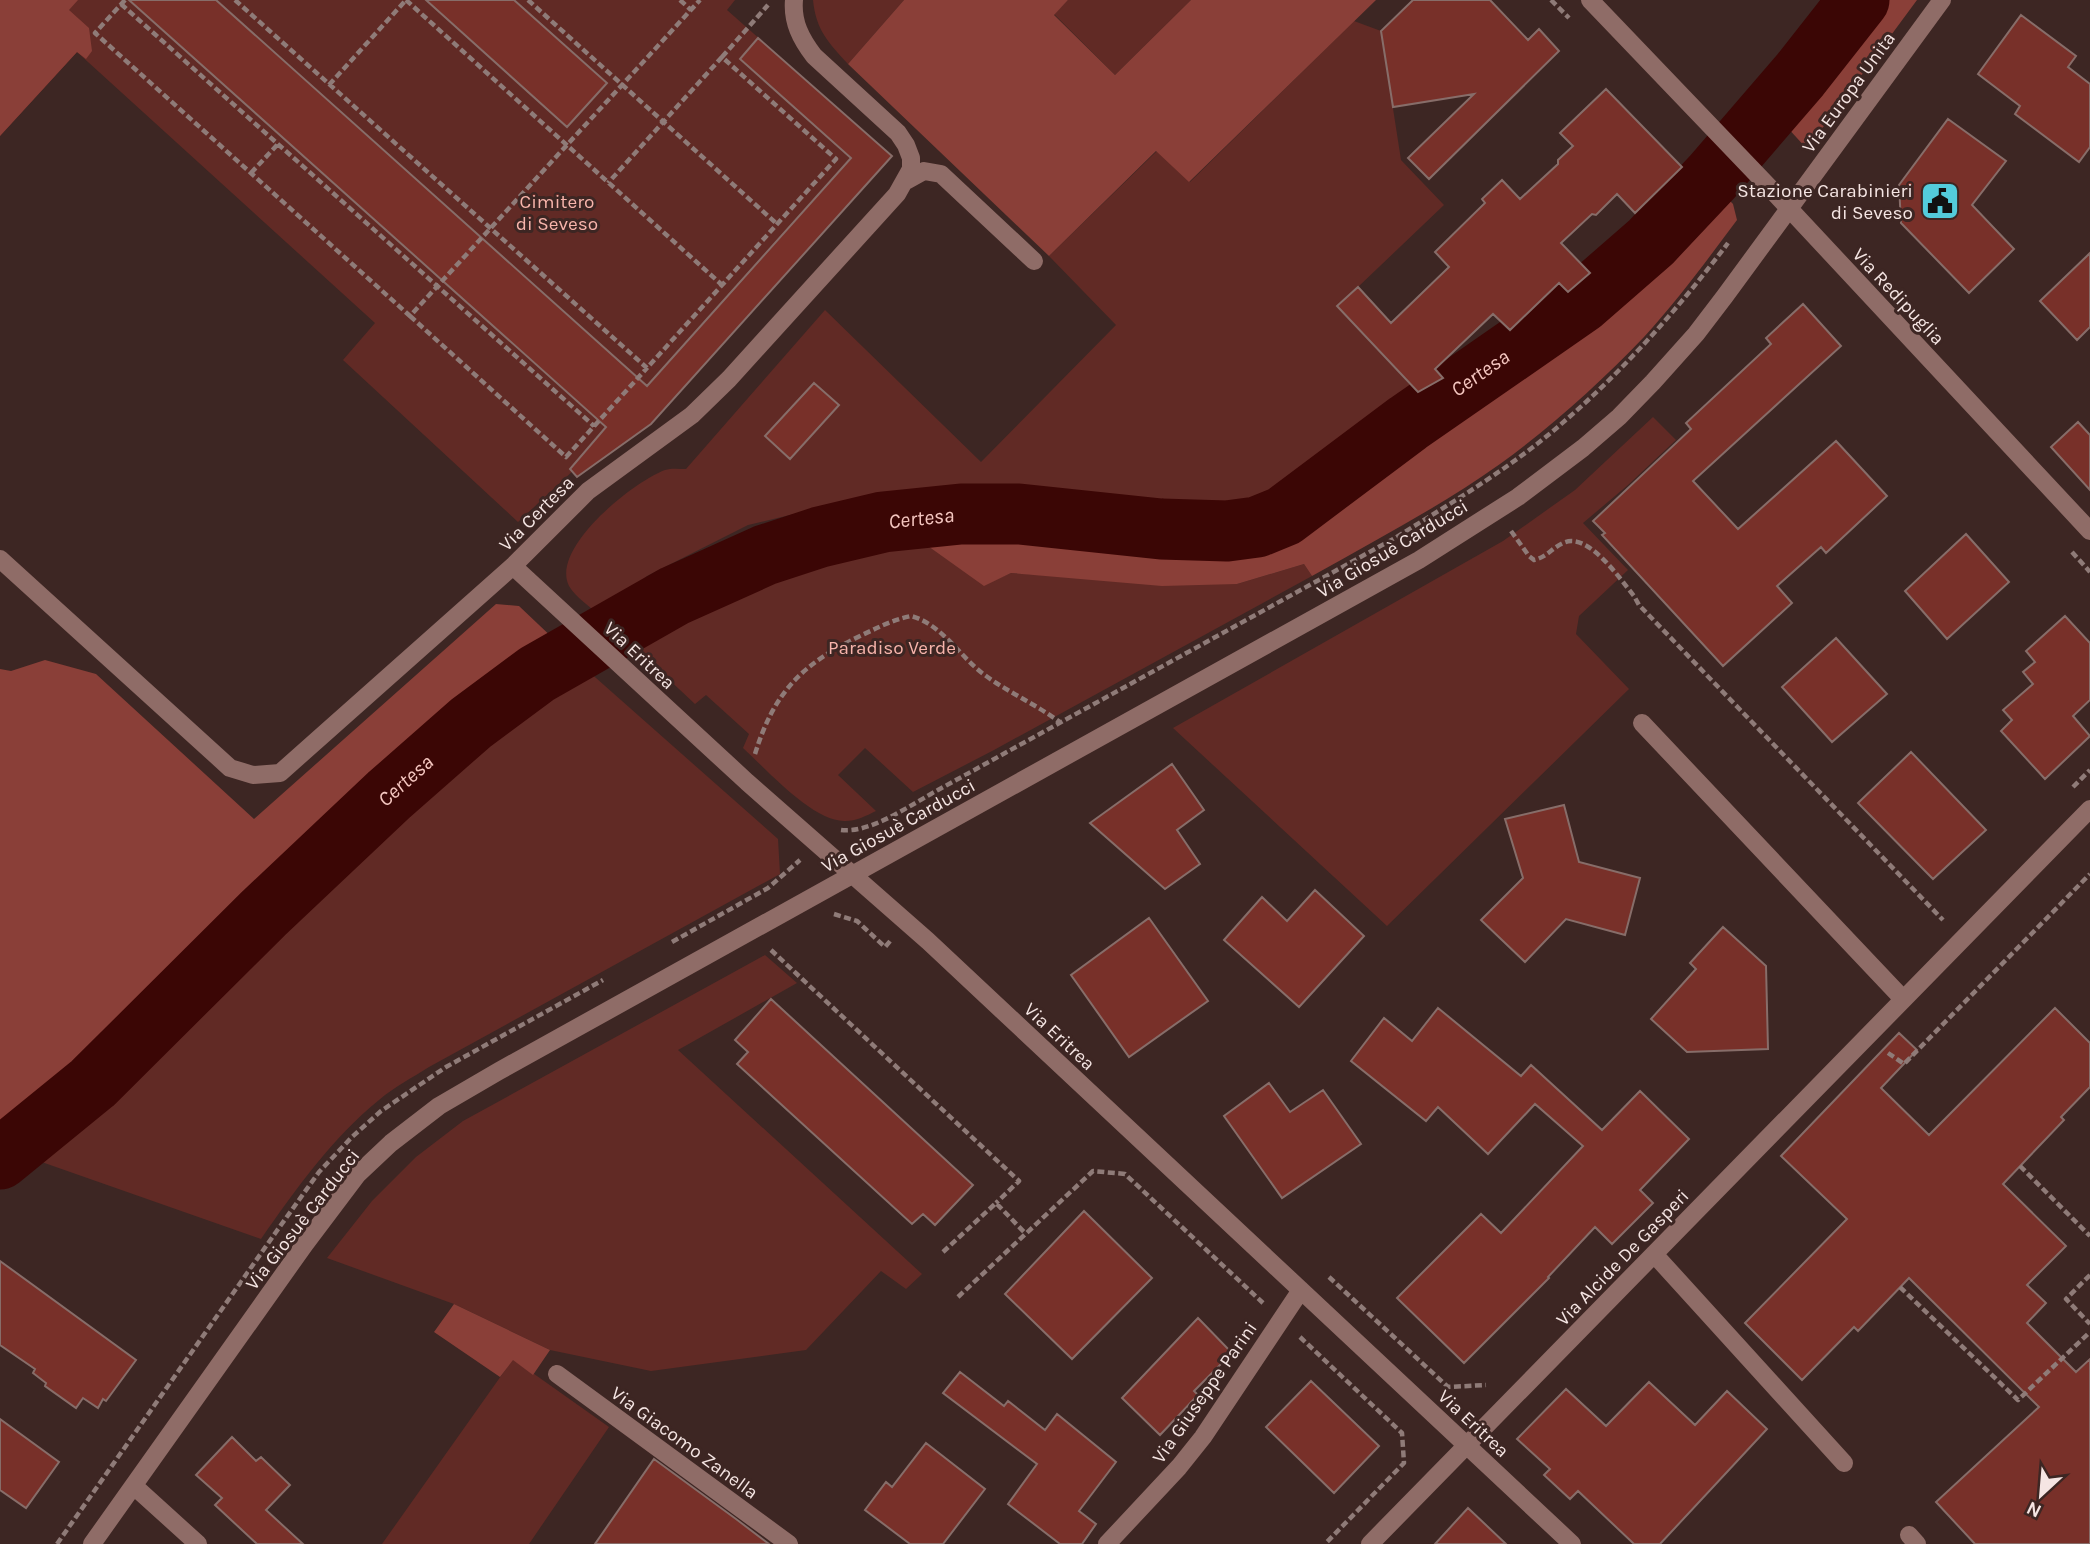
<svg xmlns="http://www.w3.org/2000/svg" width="2090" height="1544" font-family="Karla,sans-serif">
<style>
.green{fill:#612a25}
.forest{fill:#8a3f38}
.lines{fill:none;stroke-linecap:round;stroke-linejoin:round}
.river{stroke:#3b0605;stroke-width:61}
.building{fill:#783029;stroke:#876d69;stroke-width:2}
.path{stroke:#8f7b78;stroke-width:4.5;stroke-dasharray:7 3.5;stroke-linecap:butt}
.minor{stroke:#8f6c67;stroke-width:18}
.labels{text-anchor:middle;stroke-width:6;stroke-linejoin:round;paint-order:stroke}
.street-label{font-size:19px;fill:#f5e5e3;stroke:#3d2623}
.poi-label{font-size:19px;fill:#f5e5e3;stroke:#3d2623;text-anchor:end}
.park-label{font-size:19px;fill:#f7b4ab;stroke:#3d2623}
.water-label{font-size:21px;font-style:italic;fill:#f5c7c1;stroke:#3d2623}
</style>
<rect width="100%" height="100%" fill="#3d2623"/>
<!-- green -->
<path class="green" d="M0,0H735L727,10L892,156L650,425L582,473L576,468L518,522L343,360L375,323L77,52L0,136Z
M813,0H904L848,64C828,42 816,30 813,0Z
M1068,0H1191L1115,75L1054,14Z
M1354,21L1381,31L1401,160L1444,205L1358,287L1418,392L1343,452L1287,494L1250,511L1206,515L1108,506L977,489L933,488L861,498L748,525L647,576L600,616C591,607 575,597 569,586C550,548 633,482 665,470C671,468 679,469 686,469L825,310L981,462L1116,325L1049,256L1157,151L1190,182Z
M1653,417L1676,440L1628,485L1583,523L1628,570L1579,616L1576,634L1629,689L1387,926L1173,728L1503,541L1575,490Z
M918,539L984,585L1011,573L1082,578L1237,584L1304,564L1312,576L994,750L913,792L865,748L838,775L876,811C866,816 856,821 845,821C813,822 766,769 743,748L749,734L706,695L695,704L632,645C699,606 773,568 849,549C871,543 895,542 918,539Z
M587,670L778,839L780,874L429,1067C412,1078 394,1087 379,1100C332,1138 296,1189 261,1239L36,1160L72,1130C188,1013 305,896 431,790C481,748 531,705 587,670Z
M765,955L797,983L678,1050L922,1274L906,1289L881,1271L806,1350L651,1371L550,1350L454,1304L327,1258L372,1201L416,1157L463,1121Z
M513,1359L609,1427L529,1544H382Z"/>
<!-- forest -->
<path class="forest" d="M0,0H78L69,10L89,28L92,51L86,59L77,52L0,136Z
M904,0H1068L1054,15L1115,75L1191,0H1376L1189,182L1156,151L1049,256L848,64Z
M1880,0H1917L1807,149L1786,126Z
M1717,188L1733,204L1737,220C1707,260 1678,300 1644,337C1600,383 1551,427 1500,464C1441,506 1376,540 1312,576L1304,564L1237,584L1162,586L1011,573L984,586L918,539L1035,537L1206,553L1251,548L1277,540L1313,520L1518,366L1564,340L1607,306L1639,277Z
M496,604L519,606L557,642L497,680L390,774L123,1028L0,1139V669L11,671L45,660L96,674L254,819Z
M454,1304L550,1350L533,1375L513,1360L500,1377L434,1332Z"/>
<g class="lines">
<!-- river -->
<path class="river" id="s1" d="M0,1159L93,1083L264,913L389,795L471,723L537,674L674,596L765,555L820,537L883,522L961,514H1019L1161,529L1227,531L1257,527L1284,516L1408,423L1581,303L1651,242L1713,176L1800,75L1859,0"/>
</g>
<!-- building -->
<path class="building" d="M129,0H216L647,386L851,158L740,59L758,38L892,156L651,424L577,477L570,469L606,427Z
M426,0H514L607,83L567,127Z
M1413,0H1490L1528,40L1539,29L1559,51L1429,179L1408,158L1474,94L1393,107L1381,31Z
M2021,15L2076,56L2068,67L2090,84V147L2079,162L2015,114L2020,106L1978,74Z
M1606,89L1682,167L1635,213L1617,194L1596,215L1592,214L1561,243L1590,273L1568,292L1559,283L1510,330L1493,314L1435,369L1443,378L1418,392L1337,306L1358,287L1391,323L1449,267L1435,252L1485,203L1482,199L1502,180L1520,199L1558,164V160L1573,146L1560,133Z
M1948,119L2006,161L1972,205L2014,249L1969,293L1901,223L1899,185Z
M2090,253V327L2077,340L2040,301Z
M1803,304L1841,346L1693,481L1738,529L1836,441L1887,496L1826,553L1821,547L1777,586L1792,603L1723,666L1602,535L1605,533L1593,521L1691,429L1686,423L1771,344L1766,338Z
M814,383L839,405L790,459L765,436Z
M2078,422L2090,435V490L2051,447Z
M1966,534L2009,582L1947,639L1905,591Z
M2065,616L2090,643V700L2073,716L2090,736L2045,779L2001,731L2012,720L2003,710L2033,684L2023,672L2035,662L2026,651Z
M1836,638L1887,694L1832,742L1782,687Z
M1911,752L1986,830L1933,879L1858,803Z
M1172,764L1204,810L1177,830L1200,864L1165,889L1090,823Z
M1564,805L1579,862L1640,878L1625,935L1566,919L1525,962L1481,920L1523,878L1505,819Z
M1315,890L1364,936L1299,1007L1224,940L1262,897L1287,921Z
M1149,918L1208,1001L1129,1057L1071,975Z
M1723,927L1766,966L1768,1049L1687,1052L1651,1019L1696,969L1690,963Z
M771,999L973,1185L935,1225L923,1214L912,1224L737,1064L748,1052L735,1040Z
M1438,1008L1521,1076L1531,1065L1602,1130L1640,1091L1689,1139L1640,1190L1653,1203L1612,1244L1595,1227L1548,1277L1549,1278L1464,1363L1397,1298L1481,1214L1501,1233L1583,1146L1535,1104L1488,1154L1438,1107L1426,1121L1351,1061L1384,1018L1412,1041Z
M2055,1008L2090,1043V1087L2061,1117L2064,1120L2003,1184L2066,1246L2027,1285L2046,1303L2027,1323L2076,1372L2090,1359V1544H1975L1936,1502L2039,1407L1909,1278L1858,1331L1854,1327L1802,1380L1745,1323L1847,1219L1781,1156L1899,1033L1917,1050L1881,1088L1929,1135Z
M1269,1083L1290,1112L1323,1090L1361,1144L1282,1198L1224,1116Z
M1084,1211L1152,1278L1072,1359L1005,1294Z
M0,1261L136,1360L106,1401L103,1399L98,1408L83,1398L76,1408L45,1386L46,1383L33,1373L35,1369L0,1345Z
M1198,1318L1232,1353L1194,1391L1198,1395L1160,1435L1122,1398Z
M960,1372L1004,1406L1008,1401L1045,1430L1057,1414L1116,1462L1079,1511L1096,1524L1082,1544H1060L1008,1504L1037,1464L943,1393Z
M1311,1381L1379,1446L1334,1493L1266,1427Z
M1649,1382L1695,1425L1727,1391L1767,1429L1660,1544H1634L1578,1491L1570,1499L1544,1475L1550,1469L1517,1439L1566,1389L1606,1426Z
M0,1419L59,1462L26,1508L0,1490Z
M232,1437L256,1461L261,1457L290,1485L266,1510L303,1544H257L215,1505L222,1498L196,1475Z
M926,1443L985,1489L943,1544H910L865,1510L886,1482L892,1487Z
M654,1459L736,1519L769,1544H595Z
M1468,1508L1506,1544H1435Z"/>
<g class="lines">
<!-- path -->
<path class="path" d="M125,0L95,33L410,316L700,0
M235,0L647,368L836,159L722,57L608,183
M406,0L722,285
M528,0L777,224
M680,0L691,10
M1551,0L1569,18
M121,4L594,426
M722,57L768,5
M329,85L406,0
M251,173L278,144
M410,316L566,457L647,368
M1511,531L1529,556L1534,560C1547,557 1552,548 1563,543C1588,531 1620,579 1634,596L1639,605L1943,920
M2072,552L2090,572
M755,754C774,692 802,664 860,636C877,628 892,620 911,616C941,624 959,655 982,673C1007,692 1036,704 1061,723
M2073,787L2090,770
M841,830C870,834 912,804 938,790L1395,538C1443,508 1492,479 1537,444C1610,386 1672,317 1728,243
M834,914L857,921L885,947L891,940
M672,942L768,888L800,860
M771,950L1019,1181L996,1203
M1888,1053L1904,1064L2090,874
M2020,1166L2090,1236
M943,1252L996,1203L1026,1234
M2090,1275L2066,1299L2090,1324
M1329,1277L1448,1387L1486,1385
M1900,1287L2018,1400L2090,1332
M958,1297L1093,1171L1125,1174L1263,1303
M1300,1337L1402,1433L1404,1463L1325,1544
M57,1544L276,1232L319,1172L352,1137L381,1111L446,1067L603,980"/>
<!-- minor -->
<path class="minor" d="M1590,0L1770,188L2090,531
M906,181L924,171L941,174L1034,261
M0,559L230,768L253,775L280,773L513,566L588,491L692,415L729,379L897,194L911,169V158L906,145L898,133L814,56C801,39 792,22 794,0
M513,566L747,782L928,941L1572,1544
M1642,723L1903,999
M1654,1254L1844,1463
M557,1374L789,1544
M134,1486L198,1544
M1909,1535L1917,1544
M92,1544L305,1244L357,1175L391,1143L439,1106L499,1071L1419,560L1518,497L1583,448L1619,417L1653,382L1696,334L1725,296L1942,0
M1107,1544L1179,1467L1203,1437L1301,1290
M1370,1544L2090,809"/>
</g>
<!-- icons -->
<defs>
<g id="civic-square" transform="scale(2.0125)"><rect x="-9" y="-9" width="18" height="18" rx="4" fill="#53cbdb" stroke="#3d2623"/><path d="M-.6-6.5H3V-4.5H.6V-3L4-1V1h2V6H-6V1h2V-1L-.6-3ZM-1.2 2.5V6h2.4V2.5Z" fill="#111"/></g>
</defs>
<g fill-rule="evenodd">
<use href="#civic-square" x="1940" y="201"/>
</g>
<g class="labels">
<!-- street labels -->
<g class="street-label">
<text transform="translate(1848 92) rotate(-54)" y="7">Via Europa Unita</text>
<text transform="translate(1899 296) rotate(47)" y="7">Via Redipuglia</text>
<text transform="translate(536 513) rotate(-45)" y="7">Via Certesa</text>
<text transform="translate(1392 548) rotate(-31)" y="7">Via Giosuè Carducci</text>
<text transform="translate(640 655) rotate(43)" y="7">Via Eritrea</text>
<text transform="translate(898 825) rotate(-29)" y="7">Via Giosuè Carducci</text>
<text transform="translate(1060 1036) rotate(43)" y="7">Via Eritrea</text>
<text transform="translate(302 1219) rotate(-52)" y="7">Via Giosuè Carducci</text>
<text transform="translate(1622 1257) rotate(-46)" y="7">Via Alcide De Gasperi</text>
<text transform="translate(1204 1392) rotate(-55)" y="7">Via Giuseppe Parini</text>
<text transform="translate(1474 1423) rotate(43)" y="7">Via Eritrea</text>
<text transform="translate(685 1442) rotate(36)" y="7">Via Giacomo Zanella</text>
</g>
<!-- poi labels -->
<g class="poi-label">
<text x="1913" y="197">Stazione Carabinieri<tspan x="1913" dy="22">di Seveso</tspan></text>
</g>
<!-- park labels -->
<g class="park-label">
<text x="557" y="208">Cimitero<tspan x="557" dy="22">di Seveso</tspan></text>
<text x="892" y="654">Paradiso Verde</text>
</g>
<!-- water labels -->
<g class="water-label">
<text dy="7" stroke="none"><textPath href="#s1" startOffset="1752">Certesa</textPath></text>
<text dy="7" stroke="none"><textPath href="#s1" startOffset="1143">Certesa</textPath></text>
<text dy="7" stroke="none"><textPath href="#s1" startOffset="555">Certesa</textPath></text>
</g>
</g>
<!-- north arrow -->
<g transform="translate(2041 1495) rotate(206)" stroke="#3d2623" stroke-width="5" paint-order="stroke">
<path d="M0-5L12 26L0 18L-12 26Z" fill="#f5e5e3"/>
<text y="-10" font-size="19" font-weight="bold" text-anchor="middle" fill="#f5e5e3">N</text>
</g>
</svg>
